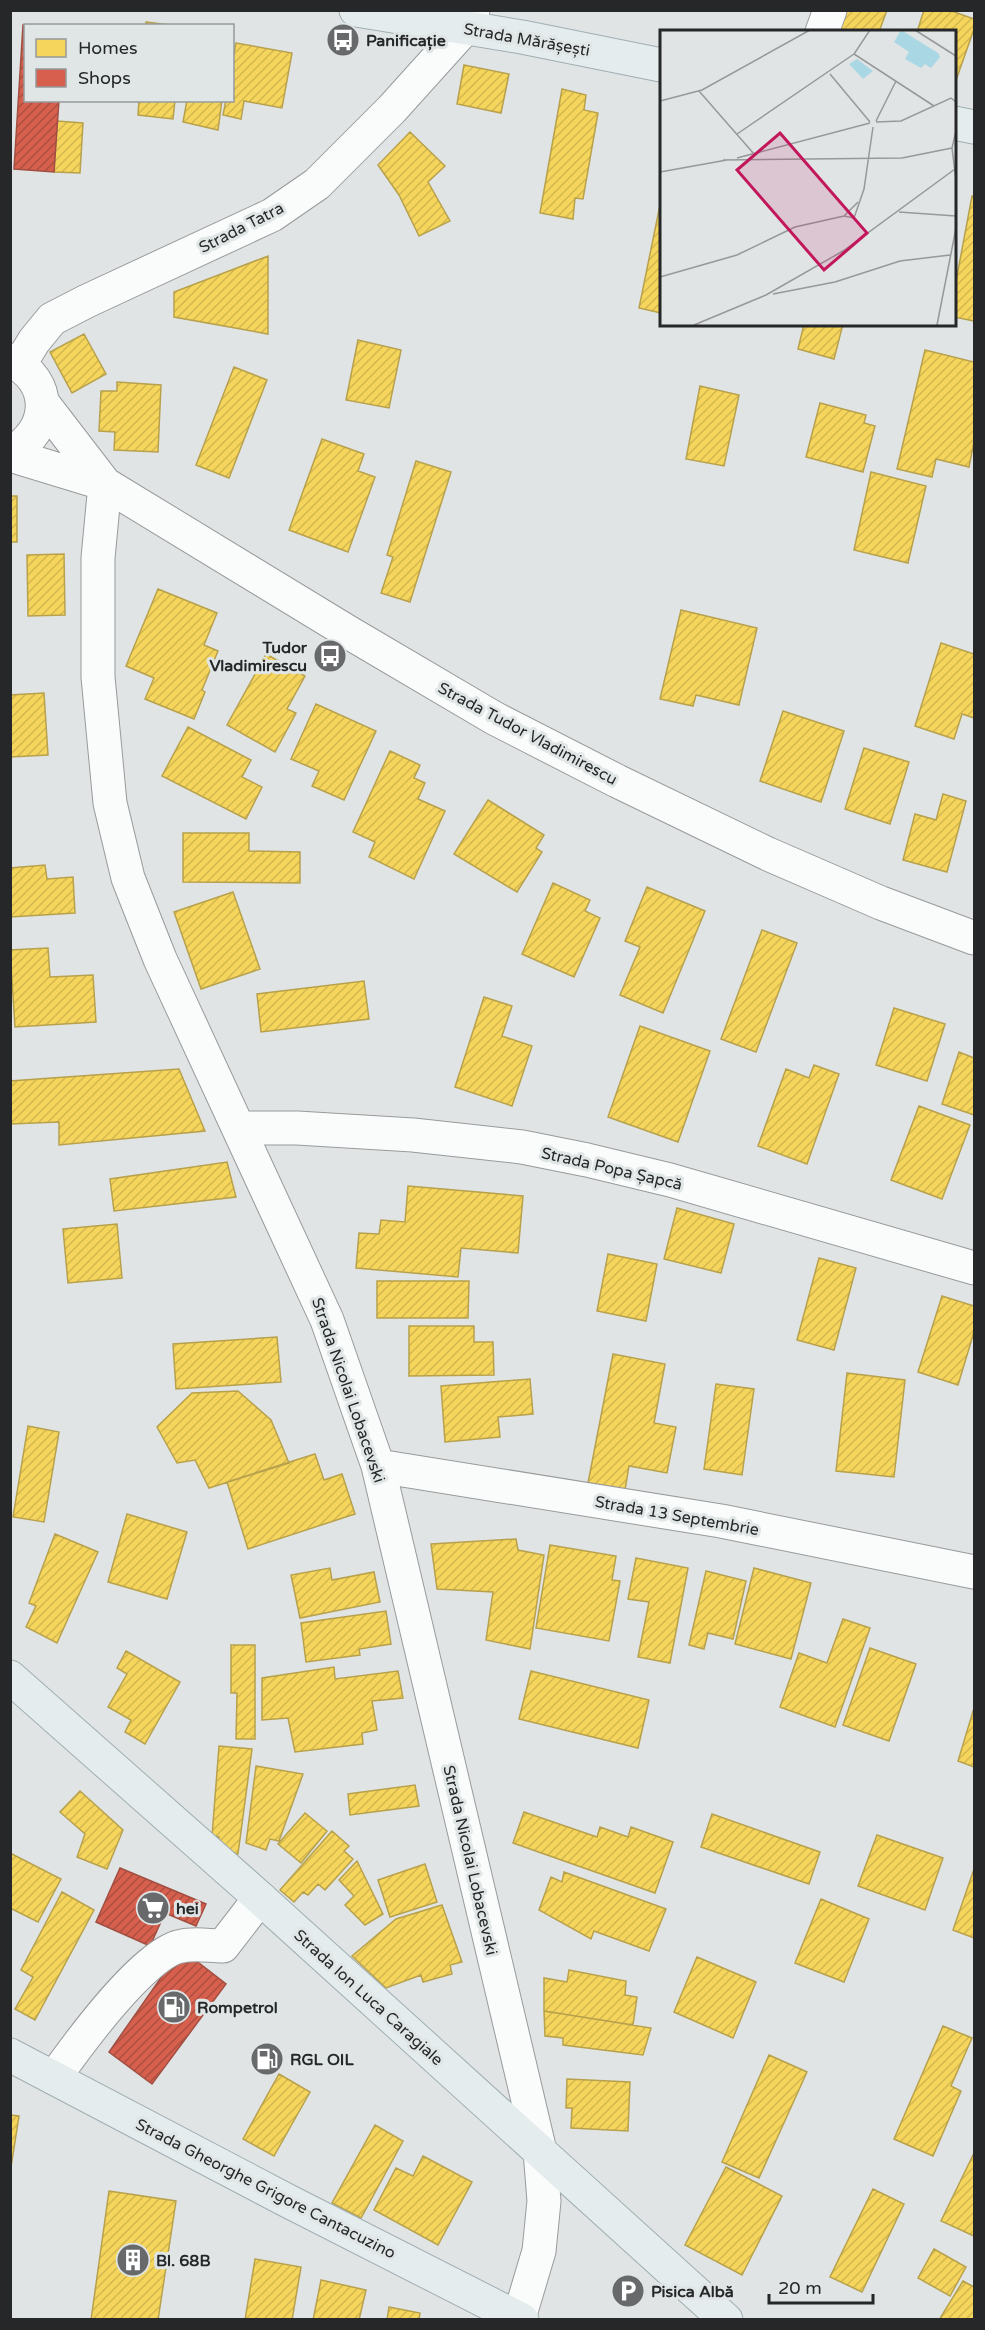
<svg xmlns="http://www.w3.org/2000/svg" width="985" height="2330" font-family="'Varela Round',sans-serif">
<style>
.homes{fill:url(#homes-hatch);stroke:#b7a14c;stroke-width:1.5}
.shops{fill:url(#shops-hatch);stroke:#a14f42;stroke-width:1.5}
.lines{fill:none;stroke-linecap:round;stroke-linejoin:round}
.minor-casing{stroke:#989a9b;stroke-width:35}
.major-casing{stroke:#a0aeb2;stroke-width:35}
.minor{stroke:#fafbfb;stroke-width:33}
.major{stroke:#e4ecee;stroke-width:33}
.labels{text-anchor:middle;stroke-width:6;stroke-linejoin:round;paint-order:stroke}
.street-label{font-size:16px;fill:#252728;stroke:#e0e5e6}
.poi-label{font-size:16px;font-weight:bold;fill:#252728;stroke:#e0e5e6;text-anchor:start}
.inset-road{fill:none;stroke:#969899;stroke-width:1.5}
.view{fill:#c2185b;fill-opacity:0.15;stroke:#c2185b;stroke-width:3}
.inset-edge{fill:none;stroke:#252728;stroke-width:3}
</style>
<defs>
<pattern id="homes-hatch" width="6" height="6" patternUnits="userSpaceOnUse" patternTransform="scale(1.5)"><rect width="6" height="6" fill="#f6d55c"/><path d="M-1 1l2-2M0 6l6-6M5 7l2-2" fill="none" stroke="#d3b750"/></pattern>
<pattern id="shops-hatch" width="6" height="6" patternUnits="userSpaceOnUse" patternTransform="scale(1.5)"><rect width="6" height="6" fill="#d6604d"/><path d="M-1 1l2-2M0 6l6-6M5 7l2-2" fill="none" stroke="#ad4f40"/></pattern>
</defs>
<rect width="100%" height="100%" fill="#e1e4e5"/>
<!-- homes -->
<path class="homes" d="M842,10H887L879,32H834Z
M924,10H949L974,19V29L954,86V32H917Z
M146,22L178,26H146Z
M236,43L292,53L282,108L244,101L241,119L223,115L226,100H232V64Z
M464,65L509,74L501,113L457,104Z
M562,89L586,95L584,110L598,113L583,199L575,198L573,219L540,213Z
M139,100H175L173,119L138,115Z
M187,100H222L218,130L183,122Z
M57,121L83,123L80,173L54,172Z
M410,132L445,166L428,182L450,221L419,236L399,195L378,165Z
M972,196H974V321L954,317V292Z
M661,200V313L639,308Z
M268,256V334L174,317V292Z
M804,324H843L834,359L798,349Z
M84,334L106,374L72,393L50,352Z
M358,340L401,350L389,408L346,400Z
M925,350L974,362V442L969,467L936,459L932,477L897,469Z
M234,367L267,380L229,478L196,465Z
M117,382L161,385L158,452L114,450L115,432L99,431L101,391H117Z
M700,386L739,395L724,466L686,459Z
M820,403L866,415L864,423L875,426L863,472L806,457Z
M322,439L364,454L358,471L375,477L348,552L289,530Z
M416,461L451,472L410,602L381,593L393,557L387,555Z
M871,472L926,486L908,563L854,550Z
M10,496H17V542H10Z
M64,554L65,615L28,616L27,555Z
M158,589L217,613L204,645L218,651L202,690L205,692L194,719L145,699L154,678L126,666Z
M681,610L757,628L739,705L696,695L693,706L660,699Z
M941,643L974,654V718L962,714L954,739L915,726Z
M266,654L305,676L287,709L296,713L275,752L227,725Z
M44,693L48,755L10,757V695Z
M316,704L376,731L344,800L312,786L319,771L291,759Z
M783,711L844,731L821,802L760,781Z
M188,727L251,760L242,777L262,787L246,819L162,776Z
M864,748L909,762L890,824L845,809Z
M390,751L420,765L414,778L425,783L418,799L445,811L414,879L369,857L375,842L353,832Z
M943,794L966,801L947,872L903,860L915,814L936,820Z
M488,800L544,835L536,848L542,852L517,892L454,854Z
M183,833H249V851L300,852V883L183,882Z
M45,865L47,879L73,877L75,913L10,917V868Z
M553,883L590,900L585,911L600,918L574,977L522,954Z
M647,887L705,911L663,1013L620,995L640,947L625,941Z
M233,892L260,969L201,989L174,912Z
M762,930L797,943L756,1052L721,1039Z
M48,948L50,977L93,975L96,1022L15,1027L10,950Z
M364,981L369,1019L261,1032L257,994Z
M484,997L512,1006L502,1036L532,1046L512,1106L455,1087Z
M894,1008L945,1024L927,1081L876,1065Z
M640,1026L710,1051L678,1142L608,1117Z
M959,1052L974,1058V1115L942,1104Z
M814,1065L839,1074L807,1164L758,1146L786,1069L809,1078Z
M179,1069L205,1131L59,1145V1122L10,1124V1081Z
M919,1106L970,1125L942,1199L891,1180Z
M227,1162L236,1197L114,1211L110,1179Z
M408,1186L523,1196L518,1253L461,1248L458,1277L356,1268L359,1233L379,1234L381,1220L405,1222Z
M677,1208L734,1224L721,1273L664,1259Z
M117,1224L122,1278L68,1283L63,1229Z
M608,1254L657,1264L646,1321L597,1311Z
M819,1258L856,1268L834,1350L797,1340Z
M377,1281H469L468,1318H377Z
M942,1296L974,1306V1332L958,1385L918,1372Z
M409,1326H474V1342H493L494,1375L409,1376Z
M277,1337L281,1382L176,1389L173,1344Z
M613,1354L665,1364L654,1423L676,1427L667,1473L629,1466L625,1490L588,1483Z
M847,1373L905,1380L894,1477L836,1471Z
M530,1379L533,1414L498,1417L500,1437L445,1442L441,1386Z
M716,1384L754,1389L742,1475L704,1469Z
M238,1391L271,1420L289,1463L209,1488L195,1460L177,1463L157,1427L192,1393Z
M28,1426L59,1432L44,1522L13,1517Z
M315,1454L324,1480L342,1474L355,1514L248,1549L227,1482Z
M127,1514L187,1532L167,1599L108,1582Z
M55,1534L98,1552L57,1643L26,1627L36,1606L29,1603Z
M516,1539L518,1550L544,1555L530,1649L486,1640L493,1592L437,1589L431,1544Z
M550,1545L616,1556L612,1580L620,1581L609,1641L536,1628Z
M636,1558L688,1568L670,1663L638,1657L649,1602L628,1599Z
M330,1568L332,1580L374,1572L380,1602L300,1618L291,1575Z
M754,1568L811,1583L791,1659L735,1644Z
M706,1571L746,1581L733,1639L708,1633L704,1649L689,1645Z
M386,1611L391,1644L359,1649L360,1655L306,1662L301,1623Z
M843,1619L870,1628L835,1727L780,1707L799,1653L827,1663Z
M231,1645H255V1739H236L237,1693H231Z
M870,1648L916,1664L889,1741L843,1725Z
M126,1651L180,1682L145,1744L125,1732L131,1720L108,1707L127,1674L117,1668Z
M334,1667L335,1679L398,1671L403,1698L372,1701L377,1730L362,1733L363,1744L295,1752L288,1718L262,1720V1678Z
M531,1671L649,1700L638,1748L519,1719Z
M974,1708V1767L958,1761Z
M219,1746L252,1749L238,1854L217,1851L219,1837L212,1836Z
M256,1766L303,1774L279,1841L270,1839L266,1850L246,1843Z
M415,1785L419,1806L350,1815L348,1794Z
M80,1791L123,1830L107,1869L77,1857L85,1834L60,1812Z
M524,1812L597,1837L600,1827L628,1837L631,1827L673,1842L655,1893L513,1843Z
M305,1813L327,1831L301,1863L278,1844Z
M712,1814L820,1852L809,1884L701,1847Z
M332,1831L349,1846L344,1851L353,1859L325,1890L318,1884L308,1895L303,1892L294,1902L280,1890Z
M877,1835L943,1858L925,1910L858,1886Z
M10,1853L61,1879L38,1922L10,1908Z
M357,1861L383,1914L365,1925L345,1905L354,1896L339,1880Z
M425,1864L437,1902L390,1917L378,1880Z
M974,1869V1938L953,1930Z
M564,1872L666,1909L649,1951L594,1931L591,1939L539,1910L551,1877L562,1882Z
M62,1892L94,1910L35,2020L15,2009L33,1977L21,1970Z
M821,1899L869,1919L844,1982L795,1963Z
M442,1905L462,1962L450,1965L452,1974L423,1982L421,1975L386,1988L352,1956L396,1919Z
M697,1957L756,1982L733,2038L674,2012Z
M569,1970L626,1981L625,1995L637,1997L633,2025L544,2011V1978L567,1982Z
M544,2011L651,2028L643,2055L563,2045V2038L545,2036Z
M943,2026L972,2038L951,2086L961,2091L933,2156L894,2139Z
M769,2055L807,2072L759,2178L722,2162Z
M279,2074L310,2092L274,2156L243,2139Z
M567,2079L630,2082L628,2131L571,2128L572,2108H566Z
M10,2115L19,2116L10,2174Z
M375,2125L403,2141L361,2218L332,2203Z
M974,2153V2236L941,2221Z
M423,2156L472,2182L438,2245L374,2210L396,2168L413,2176Z
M726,2167L782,2196L742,2275L685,2245Z
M873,2189L904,2204L862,2292L830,2277Z
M109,2191L176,2201L158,2320H91Z
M934,2249L966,2267L950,2296L918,2278Z
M255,2259L301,2267L292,2320H245Z
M321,2280L366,2290L359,2320H313Z
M963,2281L974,2287V2320H939Z
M389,2307L420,2313L419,2320H387Z"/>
<!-- shops -->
<path class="shops" d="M23,25L29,26H26V100H59L54,172L14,169Z
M120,1868L206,1904L196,1926L165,1913L150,1946L96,1922Z
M181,1949L226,1984L152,2084L109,2052Z"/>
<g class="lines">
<!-- minor casing -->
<g class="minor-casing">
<path id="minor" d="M822,32L830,10
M10,360C54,381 52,431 10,453
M20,364L34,341L52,319L87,301L272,215L317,184L392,109L465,28L473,10
M42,402L105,484
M10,455L105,484L348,632L494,718L617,781L768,854L881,903L974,938
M105,484L98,558V677L110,803L128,878L160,959L327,1320L378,1466L540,2151L544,2201L539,2251L519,2318
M240,1128H297L413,1135L522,1147L587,1160L670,1180L974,1268
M378,1466L721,1521L974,1572
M54,2078C76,2047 145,1951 182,1946C195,1943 210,1946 223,1946L260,1898"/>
</g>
<!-- major casing -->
<g class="major-casing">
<path id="major" d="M356,10L522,37L661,65
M954,123L974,127
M10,1677L260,1898L726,2320
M10,2055L288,2201L522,2320"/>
</g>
<!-- minor -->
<use href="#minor" class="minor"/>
<!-- major -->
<use href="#major" class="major"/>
</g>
<!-- icons -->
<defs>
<g id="bus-disc" transform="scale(1.725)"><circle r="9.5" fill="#67696a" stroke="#e0e5e6"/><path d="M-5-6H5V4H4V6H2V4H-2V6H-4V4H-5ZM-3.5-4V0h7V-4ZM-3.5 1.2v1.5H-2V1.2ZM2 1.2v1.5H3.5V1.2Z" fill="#fff"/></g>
<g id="supermarket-disc" transform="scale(1.725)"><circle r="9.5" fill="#67696a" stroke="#e0e5e6"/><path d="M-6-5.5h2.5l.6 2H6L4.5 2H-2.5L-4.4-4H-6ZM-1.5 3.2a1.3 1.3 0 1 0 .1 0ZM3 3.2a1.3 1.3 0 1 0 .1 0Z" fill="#fff"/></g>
<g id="fuel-disc" transform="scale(1.725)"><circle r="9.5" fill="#67696a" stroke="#e0e5e6"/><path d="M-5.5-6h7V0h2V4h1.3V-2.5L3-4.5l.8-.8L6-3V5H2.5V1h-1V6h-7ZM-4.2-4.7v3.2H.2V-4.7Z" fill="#fff"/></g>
<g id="building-disc" transform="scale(1.725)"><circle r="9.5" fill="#67696a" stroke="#e0e5e6"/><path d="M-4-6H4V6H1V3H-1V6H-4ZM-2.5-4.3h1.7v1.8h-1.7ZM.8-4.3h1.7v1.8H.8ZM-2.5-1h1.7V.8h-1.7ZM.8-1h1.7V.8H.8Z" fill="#fff"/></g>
<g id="parking-disc" transform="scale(1.725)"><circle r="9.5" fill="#67696a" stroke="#e0e5e6"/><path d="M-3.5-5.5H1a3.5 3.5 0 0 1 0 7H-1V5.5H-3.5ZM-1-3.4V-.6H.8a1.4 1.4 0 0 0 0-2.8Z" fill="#fff"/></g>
</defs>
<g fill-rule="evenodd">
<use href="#bus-disc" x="343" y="40"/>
<use href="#bus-disc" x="330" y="656"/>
<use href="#supermarket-disc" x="153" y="1908"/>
<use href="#fuel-disc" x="174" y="2007"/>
<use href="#fuel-disc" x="267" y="2059"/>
<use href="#building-disc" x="133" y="2260"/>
<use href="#parking-disc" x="628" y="2291"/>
</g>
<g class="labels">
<!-- street labels -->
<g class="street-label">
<text transform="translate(527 39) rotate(10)" y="6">Strada Mărășești</text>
<text transform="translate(241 227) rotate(-27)" y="6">Strada Tatra</text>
<text transform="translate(528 733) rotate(28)" y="6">Strada Tudor Vladimirescu</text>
<text transform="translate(612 1168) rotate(13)" y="6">Strada Popa Șapcă</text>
<text transform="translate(349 1390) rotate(71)" y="6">Strada Nicolai Lobacevski</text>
<text transform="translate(677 1515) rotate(10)" y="6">Strada 13 Septembrie</text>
<text transform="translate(471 1860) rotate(77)" y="6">Strada Nicolai Lobacevski</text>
<text transform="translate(369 1997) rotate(42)" y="6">Strada Ion Luca Caragiale</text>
<text transform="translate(266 2188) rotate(27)" y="6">Strada Gheorghe Grigore Cantacuzino</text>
</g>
<!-- poi labels -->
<g class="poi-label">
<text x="366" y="46">Panificație</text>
<text x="307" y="653" text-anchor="end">Tudor<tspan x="307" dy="18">Vladimirescu</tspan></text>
<text x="176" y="1914">hei</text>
<text x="197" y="2013">Rompetrol</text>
<text x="290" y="2065">RGL OIL</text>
<text x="156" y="2266">Bl. 68B</text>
<text x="651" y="2297">Pisica Albă</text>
</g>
</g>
<!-- overview -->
<g transform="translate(660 30)">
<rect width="296" height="296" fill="#e1e4e5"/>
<path d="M241,0L278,23L280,27L271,38L265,34L261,38L245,29L249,22L234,12ZM197,29L213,41L203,49L189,34Z" fill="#a9d8e4"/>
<path class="inset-road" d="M210,0L194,24L274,76M255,0L296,26M170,44L210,92M39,61L94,124M0,71L42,60L150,0M216,91L236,51M216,92L241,91L291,68L296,72M296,101L292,118L296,150M77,104L194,24M77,128L210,93M63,130L242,128L292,118M0,142L67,130M239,182L296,186M184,186L194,188L204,159L213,97M0,247L77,225L135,197L184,186L198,172M113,264L175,252L240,231L290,225M34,295L106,265L183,221L295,139M277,295L296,198"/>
<path class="view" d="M120,103L207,203L164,240L77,140Z"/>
<rect width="296" height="296" class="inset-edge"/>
</g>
<!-- border -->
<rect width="985" height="2330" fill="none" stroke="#252728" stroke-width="24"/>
<!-- legend -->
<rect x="24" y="24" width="210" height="78" fill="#e0e5e6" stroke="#95999a" stroke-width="1.5"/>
<rect x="36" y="39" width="30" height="18" fill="#f6d55c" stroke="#95999a" stroke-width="1.5"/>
<text x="78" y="54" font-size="18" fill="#252728">Homes</text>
<rect x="36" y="69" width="30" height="18" fill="#d6604d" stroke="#95999a" stroke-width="1.5"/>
<text x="78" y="84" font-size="18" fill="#252728">Shops</text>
<!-- scale -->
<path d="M769 2294v9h104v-9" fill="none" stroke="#252728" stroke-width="3"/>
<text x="778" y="2294" font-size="18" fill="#252728" stroke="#e0e5e6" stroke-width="4.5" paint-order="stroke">20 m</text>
</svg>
